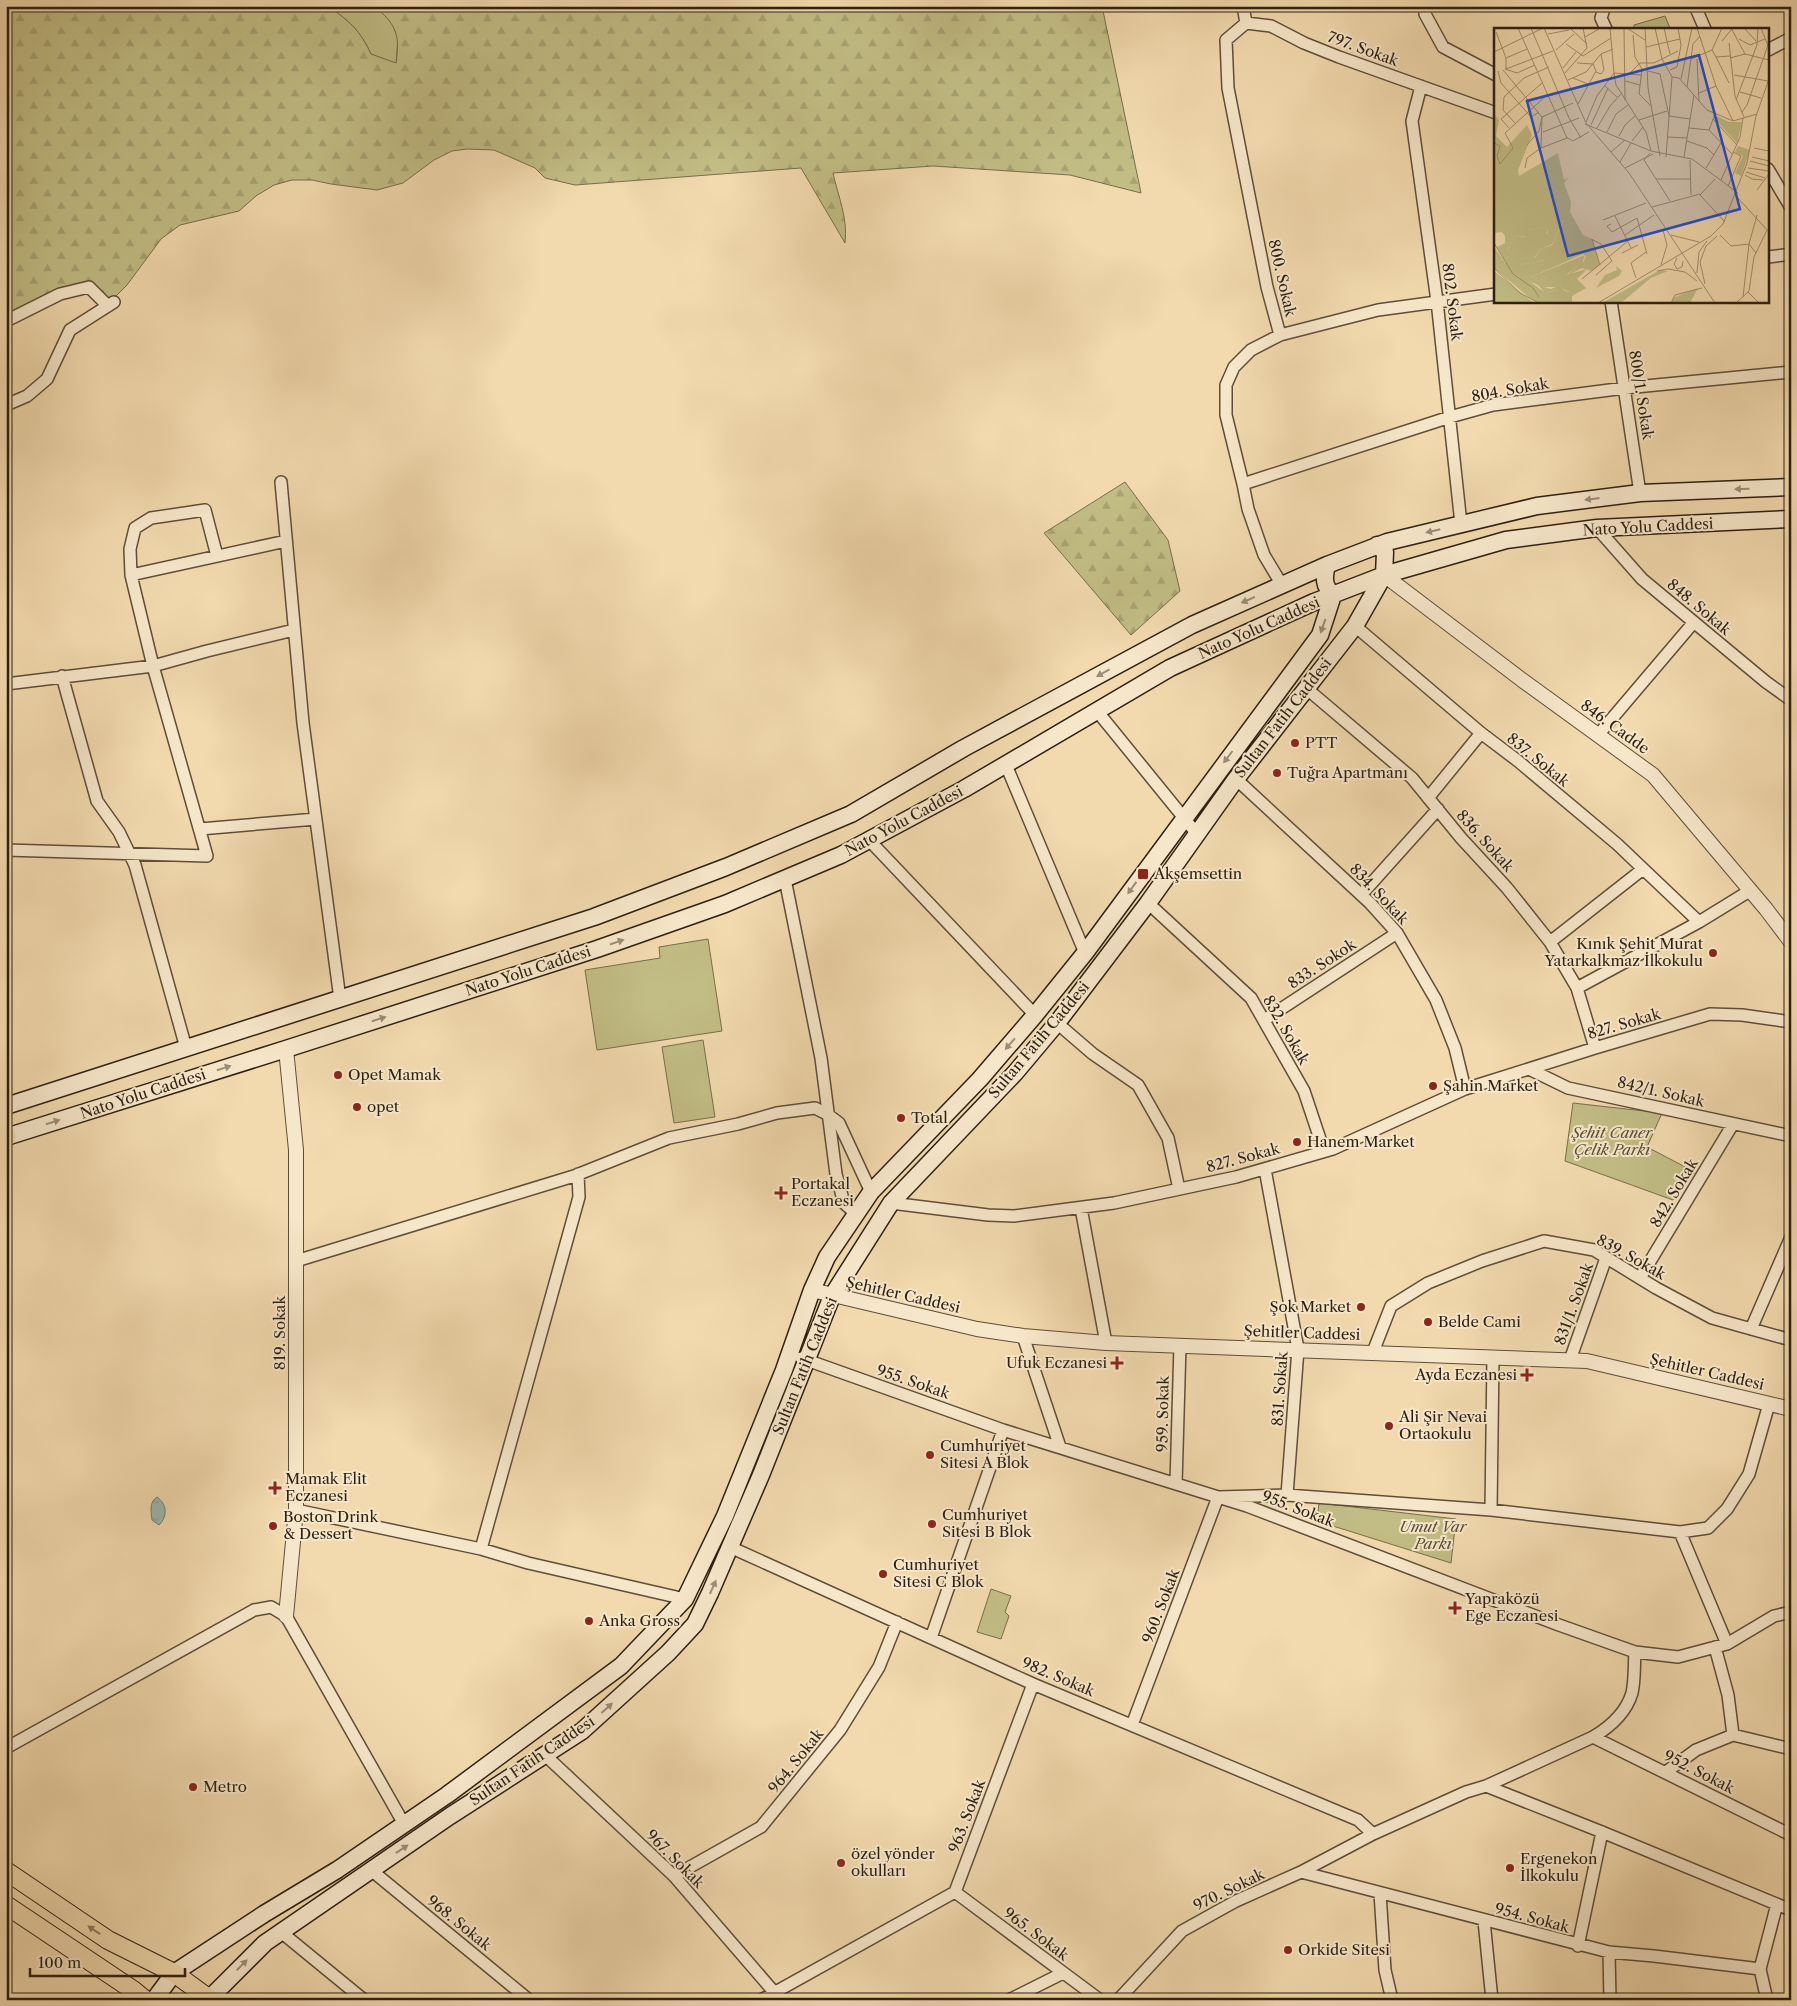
<svg xmlns="http://www.w3.org/2000/svg" width="1797" height="2006" font-family="'Libre Caslon Text',serif">
<style>
.green{fill:#c2bd85;stroke:#776e4c}
.forest{fill:url(#forest-firs);stroke:#776e4c}
.water{fill:url(#water-ripples);stroke:#6f7c70}
.lines{fill:none;stroke-linecap:round;stroke-linejoin:round}
.minor-casing{stroke:#5e4e39;stroke-width:14}
.tertiary-casing{stroke:#5e4e39;stroke-width:16}
.secondary-casing{stroke:#2c1f12;stroke-width:19}
.primary-casing{stroke:#2c1f12;stroke-width:20}
.minor{stroke:#f7e7ca;stroke-width:11}
.tertiary{stroke:#f7e7ca;stroke-width:14}
.secondary{stroke:#f7e7ca;stroke-width:16}
.primary{stroke:#f2daae;stroke-width:18}
.oneway{fill:#9c8d77}
.oneway2{fill:#8f7c60}
.poi-dot{fill:#8f2418;stroke:#f7e7ca;stroke-width:2}
.labels{text-anchor:middle;stroke-width:4;stroke-linejoin:round;paint-order:stroke}
.street-label{font-size:15px;fill:#2c1f12;stroke:#f7e7ca}
.poi-label{font-size:15px;fill:#2c1f12;stroke:#f7e7ca;text-anchor:start}
.park-label{font-size:15px;font-style:italic;fill:#594e34;stroke:#f7e7ca}
.inset-road{fill:none;stroke:#a38f70;stroke-width:1}
.view{fill:#1d4ed8;fill-opacity:0.15;stroke:#1d4ed8;stroke-width:2.5}
.inset-edge{fill:none;stroke:#2c1f12;stroke-width:2.5}
</style>
<defs>
<pattern id="forest-firs" width="22" height="20" patternUnits="userSpaceOnUse" patternTransform="scale(1.25)"><rect width="22" height="20" fill="#c2bd85"/><path d="M5 1l3.5 6h-7zM16 11l3.5 6h-7z" fill="#a7a272"/></pattern>
<pattern id="water-ripples" width="26" height="14" patternUnits="userSpaceOnUse" patternTransform="scale(1.25)"><rect width="26" height="14" fill="#9cbaaf"/><path d="M2 4q2-2 4 0t4 0M15 11q2-2 4 0t4 0" fill="none" stroke="#879f96"/></pattern>
</defs>
<rect width="100%" height="100%" fill="#f2daae"/>
<filter id="stains"><feTurbulence type="fractalNoise" baseFrequency=".004" numOctaves="4"/><feColorMatrix values="0 0 0 0 .2 0 0 0 0 .09 0 0 0 0 .02 0 0 0 .5 -.17"/></filter>
<radialGradient id="worn" r=".72"><stop offset=".6" stop-color="#630" stop-opacity="0"/><stop offset="1" stop-color="#630" stop-opacity=".3"/></radialGradient>
<!-- green -->
<path class="green" d="M328,6H374L390,19L398,38L396,64L371,54C360,30 349,21 328,6Z
M1665,16L1670,28L1634,29V25Z
M708,939L722,1031L597,1050L585,970L660,958L659,947Z
M703,1040L715,1117L674,1123L662,1047Z
M1573,1103L1662,1113L1647,1147L1695,1172L1673,1200L1565,1161Z
M1319,1503L1456,1519L1451,1563L1317,1521Z
M991,1589L1011,1596L1005,1612L1009,1616L1001,1639L977,1632Z"/>
<!-- forest -->
<path class="forest" d="M6,6H328C349,21 360,30 371,54L396,63C400,35 397,25 374,6H1102L1141,193L1070,175L933,166L833,173C838,196 848,218 845,243L801,168L575,185L545,178L535,168L494,150L467,149L452,151L434,160L403,183L377,190L331,184L312,180H292L274,185L256,196L239,211L180,225L161,239L127,285L108,304L90,285L6,321Z
M1125,482L1168,540L1180,591L1131,635L1044,533Z"/>
<!-- water -->
<path class="water" d="M157,1497C167,1504 168,1516 159,1525L152,1520C151,1512 149,1502 157,1497Z"/>
<g class="lines">
<!-- minor casing -->
<g class="minor-casing">
<path id="minor" d="M1243,6L1246,23
M1425,6V14L1443,47L1496,75
M1605,6L1601,18L1606,29
M1695,6L1705,29
M1768,50L1791,38
M1421,86L1412,121L1437,301L1461,524
M1768,169L1791,208
M1768,257L1791,254
M1611,301L1640,493
M6,321L60,294L89,287L108,306
M1280,335L1267,287L1228,88L1226,40L1246,23L1271,26L1304,43L1339,57L1496,113
M6,405L27,396L47,379L70,330L114,302
M281,482L303,723L340,999
M1243,484L1450,417L1493,405L1625,388L1791,372
M1597,528L1642,579L1766,682L1791,700
M131,575L286,541
M1282,585L1264,555L1248,509L1243,484L1226,415V385L1234,367L1251,350L1280,335L1378,310L1496,294
M1355,626L1481,733L1518,761L1617,844L1699,922
M62,676L97,801L119,832L135,865L186,1048
M6,684L153,666L207,651L294,630
M1306,688L1412,778L1461,838L1507,888L1550,942L1577,988L1595,1048
M1097,711L1197,834
M1598,735L1694,622
M1006,765L1085,953
M1236,779L1370,903L1397,933L1436,1000L1455,1048L1465,1089
M1428,798L1481,733
M200,829L316,819
M869,840L1035,1015
M6,850L207,856L153,666L131,575L130,549L135,528L151,518L205,510L217,556
M785,879L821,1058L836,1174L844,1203L856,1214
M1361,895L1438,809
M1148,903L1251,998L1304,1091L1324,1151
M1550,942L1643,869
M1577,988L1699,922L1751,890
M1264,1020L1397,933
M1057,1023L1093,1054L1138,1085L1168,1138L1179,1189
M1529,1069L1568,1088L1791,1136
M1265,1169L1298,1349L1287,1495
M891,1203L988,1215L1014,1216L1114,1203L1236,1177L1333,1149L1465,1089L1595,1048L1710,1014L1742,1015L1791,1022
M1081,1208L1106,1343
M296,1261L574,1176L669,1138L738,1124L777,1113L815,1108L827,1114L839,1123L871,1192
M1640,1278L1733,1124
M1751,1329L1791,1237
M1023,1336L1060,1447
M1373,1352L1391,1306L1428,1283L1482,1261L1544,1241L1594,1250L1656,1288L1712,1318L1791,1340
M801,1358L1003,1430L1247,1506L1559,1625L1635,1652L1678,1657L1727,1644L1774,1616L1791,1612
M1570,1360L1606,1258
M1176,1484L1180,1345
M296,1510L481,1549L528,1563L685,1599
M1491,1510L1493,1357
M1680,1532L1727,1644
M730,1547L1033,1684L1358,1820L1373,1834
M481,1549L579,1197L578,1174
M931,1638L1003,1430
M1715,1647L1728,1695L1733,1735L1791,1749
M1132,1725L1218,1497L1287,1495L1491,1510L1680,1532L1708,1528L1727,1509L1749,1474L1769,1404
M1593,1737L1791,1835
M6,1748L254,1610L271,1607L286,1616L404,1824
M545,1755L674,1876L774,1992
M1666,1772L1696,1750L1733,1735
M1486,1786L1602,1832L1791,1910
M371,1870L529,2000
M1301,1872L1609,1952L1654,1956L1760,1969
M674,1876L761,1827L840,1730L879,1667L897,1622
M955,1892L1100,2000
M1380,1893L1385,1970L1392,2000
M1484,1921L1492,2000
M281,1932L364,2000
M1578,1946L1602,1832
M1609,1952L1610,2000
M761,2000L955,1892L1033,1684
M1009,2000L1063,1973
M1118,2000L1182,1931L1236,1901L1301,1872L1373,1834L1466,1792L1486,1786L1593,1737C1610,1727 1626,1713 1632,1693C1635,1680 1634,1665 1635,1652
M1767,2000L1760,1969L1777,1904"/>
</g>
<!-- tertiary casing -->
<g class="tertiary-casing">
<path id="tertiary" d="M1384,575L1522,680L1653,775L1766,909L1791,942
M812,1290L977,1329L1023,1336L1106,1343L1587,1361L1791,1409
M286,1616L296,1510V1150L286,1049"/>
</g>
<!-- secondary casing -->
<g class="secondary-casing">
<path id="secondary" d="M6,1106L594,917L726,867L851,814L964,748L1192,625L1327,565L1387,542L1537,506L1640,493L1791,487
M6,1137L286,1049L597,949L725,904L841,855L964,789L1170,668L1314,602L1384,575L1506,540L1597,528L1791,519
M154,2000L174,1973L264,1914L337,1870L447,1795L621,1666L685,1599L725,1516L784,1370L812,1290L827,1257L871,1192L980,1079L1035,1015L1085,953L1320,635L1333,595C1323,586 1324,577 1327,565
M208,2000L265,1943L450,1816L582,1731L668,1653L695,1624L710,1593L761,1475L832,1296L891,1203L1015,1073L1057,1023L1148,903L1236,779L1355,626L1384,575L1385,552L1377,545"/>
</g>
<!-- primary casing -->
<g class="primary-casing">
<path id="primary" d="M6,1137H7
M6,1871L108,1940L174,1973L211,2000
M6,1905L133,1990L145,2000"/>
</g>
<!-- minor -->
<use href="#minor" class="minor"/>
<!-- tertiary -->
<use href="#tertiary" class="tertiary"/>
<!-- secondary -->
<use href="#secondary" class="secondary"/>
<!-- primary -->
<use href="#primary" class="primary"/>
</g>
<!-- one-way arrows -->
<defs><path id="oneway-solid" d="M-6-.8H1V-3.2L6.5 0L1 3.2V.8H-6Z" transform="scale(1.25)"/></defs>
<g class="oneway">
<use href="#oneway-solid" transform="translate(1742 489) rotate(178)"/>
<use href="#oneway-solid" transform="translate(1592 499) rotate(173)"/>
<use href="#oneway-solid" transform="translate(1433 531) rotate(167)"/>
<use href="#oneway-solid" transform="translate(1248 600) rotate(156)"/>
<use href="#oneway-solid" transform="translate(1323 626) rotate(110)"/>
<use href="#oneway-solid" transform="translate(1103 673) rotate(151)"/>
<use href="#oneway-solid" transform="translate(1228 757) rotate(127)"/>
<use href="#oneway-solid" transform="translate(1132 888) rotate(126)"/>
<use href="#oneway-solid" transform="translate(617 942) rotate(-19)"/>
<use href="#oneway-solid" transform="translate(379 1019) rotate(-18)"/>
<use href="#oneway-solid" transform="translate(1010 1044) rotate(131)"/>
<use href="#oneway-solid" transform="translate(224 1068) rotate(-18)"/>
<use href="#oneway-solid" transform="translate(53 1122) rotate(-18)"/>
<use href="#oneway-solid" transform="translate(713 1587) rotate(-66)"/>
<use href="#oneway-solid" transform="translate(607 1708) rotate(-42)"/>
<use href="#oneway-solid" transform="translate(402 1849) rotate(-34)"/>
<use href="#oneway-solid" transform="translate(242 1965) rotate(-45)"/>
</g>
<use class="oneway2" href="#oneway-solid" transform="translate(94 1930) rotate(-146)"/>
<!-- markers -->
<g class="poi-dot">
<circle cx="1295" cy="743" r="5"/>
<circle cx="1277" cy="773" r="5"/>
<rect x="1137" y="868" width="12" height="12" rx="2.5"/>
<circle cx="1713" cy="953" r="5"/>
<circle cx="338" cy="1075" r="5"/>
<circle cx="1433" cy="1086" r="5"/>
<circle cx="357" cy="1107" r="5"/>
<circle cx="901" cy="1118" r="5"/>
<circle cx="1297" cy="1142" r="5"/>
<path d="M778.5 1185.5h5v5h5v5h-5v5h-5v-5h-5v-5h5z"/>
<circle cx="1361" cy="1307" r="5"/>
<circle cx="1428" cy="1322" r="5"/>
<path d="M1114.5 1355.5h5v5h5v5h-5v5h-5v-5h-5v-5h5z"/>
<path d="M1524.5 1367.5h5v5h5v5h-5v5h-5v-5h-5v-5h5z"/>
<circle cx="1389" cy="1426" r="5"/>
<circle cx="930" cy="1455" r="5"/>
<path d="M272.5 1480.5h5v5h5v5h-5v5h-5v-5h-5v-5h5z"/>
<circle cx="932" cy="1524" r="5"/>
<circle cx="273" cy="1526" r="5"/>
<circle cx="883" cy="1574" r="5"/>
<path d="M1452.5 1600.5h5v5h5v5h-5v5h-5v-5h-5v-5h5z"/>
<circle cx="589" cy="1621" r="5"/>
<circle cx="193" cy="1787" r="5"/>
<circle cx="841" cy="1863" r="5"/>
<circle cx="1510" cy="1868" r="5"/>
<circle cx="1288" cy="1950" r="5"/>
</g>
<g class="labels">
<!-- street labels -->
<g class="street-label">
<text transform="translate(1363 49) rotate(20)" y="5">797. Sokak</text>
<text transform="translate(1282 278) rotate(77)" y="5">800. Sokak</text>
<text transform="translate(1452 302) rotate(83)" y="5">802. Sokak</text>
<text transform="translate(1510 390) rotate(-10)" y="5">804. Sokak</text>
<text transform="translate(1641 395) rotate(81)" y="5">800/1. Sokak</text>
<text transform="translate(1648 527) rotate(-3)" y="5">Nato Yolu Caddesi</text>
<text transform="translate(1699 607) rotate(40)" y="5">848. Sokak</text>
<text transform="translate(1259 628) rotate(-24)" y="5">Nato Yolu Caddesi</text>
<text transform="translate(1283 718) rotate(-52)" y="5">Sultan Fatih Caddesi</text>
<text transform="translate(1615 727) rotate(36)" y="5">846. Cadde</text>
<text transform="translate(1538 760) rotate(39)" y="5">837. Sokak</text>
<text transform="translate(904 821) rotate(-28)" y="5">Nato Yolu Caddesi</text>
<text transform="translate(1485 841) rotate(48)" y="5">836. Sokak</text>
<text transform="translate(1379 894) rotate(46)" y="5">834. Sokak</text>
<text transform="translate(1322 964) rotate(-33)" y="5">833. Sokok</text>
<text transform="translate(528 971) rotate(-18)" y="5">Nato Yolu Caddesi</text>
<text transform="translate(1624 1024) rotate(-16)" y="5">827. Sokak</text>
<text transform="translate(1286 1030) rotate(60)" y="5">832. Sokak</text>
<text transform="translate(1039 1040) rotate(-50)" y="5">Sultan Fatih Caddesi</text>
<text transform="translate(1661 1092) rotate(13)" y="5">842/1. Sokak</text>
<text transform="translate(143 1094) rotate(-18)" y="5">Nato Yolu Caddesi</text>
<text transform="translate(1243 1158) rotate(-15)" y="5">827. Sokak</text>
<text transform="translate(1674 1193) rotate(-59)" y="5">842. Sokak</text>
<text transform="translate(1631 1257) rotate(29)" y="5">839. Sokak</text>
<text transform="translate(903 1295) rotate(13)" y="5">Şehitler Caddesi</text>
<text transform="translate(1574 1304) rotate(-70)" y="5">831/1. Sokak</text>
<text transform="translate(280 1333) rotate(-90)" y="5">819. Sokak</text>
<text transform="translate(1302 1333) rotate(2)" y="5">Şehitler Caddesi</text>
<text transform="translate(805 1366) rotate(-68)" y="5">Sultan Fatih Caddesi</text>
<text transform="translate(1707 1372) rotate(13)" y="5">Şehitler Caddesi</text>
<text transform="translate(913 1382) rotate(19)" y="5">955. Sokak</text>
<text transform="translate(1280 1389) rotate(-86)" y="5">831. Sokak</text>
<text transform="translate(1163 1414) rotate(-89)" y="5">959. Sokak</text>
<text transform="translate(1298 1509) rotate(21)" y="5">955. Sokak</text>
<text transform="translate(1161 1606) rotate(-69)" y="5">960. Sokak</text>
<text transform="translate(1058 1677) rotate(23)" y="5">982. Sokak</text>
<text transform="translate(532 1761) rotate(-34)" y="5">Sultan Fatih Caddesi</text>
<text transform="translate(796 1761) rotate(-51)" y="5">964. Sokak</text>
<text transform="translate(1699 1772) rotate(27)" y="5">952. Sokak</text>
<text transform="translate(967 1816) rotate(-69)" y="5">963. Sokak</text>
<text transform="translate(675 1859) rotate(45)" y="5">967. Sokak</text>
<text transform="translate(1229 1890) rotate(-26)" y="5">970. Sokak</text>
<text transform="translate(1532 1918) rotate(15)" y="5">954. Sokak</text>
<text transform="translate(459 1923) rotate(39)" y="5">968. Sokak</text>
<text transform="translate(1036 1934) rotate(37)" y="5">965. Sokak</text>
</g>
<!-- poi labels -->
<g class="poi-label">
<text x="1305" y="748">PTT</text>
<text x="1287" y="778">Tuğra Apartmanı</text>
<text x="1154" y="879">Akşemsettin</text>
<text x="1703" y="949" text-anchor="end">Kınık Şehit Murat<tspan x="1703" dy="17">Yatarkalkmaz İlkokulu</tspan></text>
<text x="348" y="1080">Opet Mamak</text>
<text x="1443" y="1091">Şahin Market</text>
<text x="367" y="1112">opet</text>
<text x="911" y="1123">Total</text>
<text x="1307" y="1147">Hanem Market</text>
<text x="791" y="1189">Portakal<tspan x="791" dy="17">Eczanesi</tspan></text>
<text x="1351" y="1312" text-anchor="end">Şok Market</text>
<text x="1438" y="1327">Belde Cami</text>
<text x="1107" y="1368" text-anchor="end">Ufuk Eczanesi</text>
<text x="1517" y="1380" text-anchor="end">Ayda Eczanesi</text>
<text x="1399" y="1422">Ali Şir Nevai<tspan x="1399" dy="17">Ortaokulu</tspan></text>
<text x="940" y="1451">Cumhuriyet<tspan x="940" dy="17">Sitesi A Blok</tspan></text>
<text x="285" y="1484">Mamak Elit<tspan x="285" dy="17">Eczanesi</tspan></text>
<text x="942" y="1520">Cumhuriyet<tspan x="942" dy="17">Sitesi B Blok</tspan></text>
<text x="283" y="1522">Boston Drink<tspan x="283" dy="17">&amp; Dessert</tspan></text>
<text x="893" y="1570">Cumhuriyet<tspan x="893" dy="17">Sitesi C Blok</tspan></text>
<text x="1465" y="1604">Yapraközü<tspan x="1465" dy="17">Ege Eczanesi</tspan></text>
<text x="599" y="1626">Anka Gross</text>
<text x="203" y="1792">Metro</text>
<text x="851" y="1859">özel yönder<tspan x="851" dy="17">okulları</tspan></text>
<text x="1520" y="1864">Ergenekon<tspan x="1520" dy="17">İlkokulu</tspan></text>
<text x="1298" y="1955">Orkide Sitesi</text>
</g>
<!-- park labels -->
<g class="park-label">
<text x="1612" y="1138">Şehit Caner<tspan x="1612" dy="17">Çelik Parkı</tspan></text>
<text x="1433" y="1532">Umut Var<tspan x="1433" dy="17">Parkı</tspan></text>
</g>
</g>
<!-- overview -->
<g transform="translate(1494 28)">
<rect width="275" height="275" fill="#f2daae"/>
<path d="M223,88L235,94H248L243,115L221,91ZM244,118L256,122L247,148L241,145L249,128L241,124ZM70,192L58,216L47,221L40,230L50,232L26,237L20,225L13,222L22,207L31,209L36,202L49,199L54,201L52,206L61,207ZM0,219L13,237L53,266L60,262L76,264L65,259H50L53,248L45,253L37,249L91,227L88,235L72,247L93,241L83,251L92,260L78,268V275H45L37,271L0,240ZM166,242L174,243L157,250L127,275H108ZM0,243L40,275H0Z" fill="#c2bd85"/>
<path d="M0,86L5,92L2,108L13,119L33,97L38,107L24,142L25,148L64,125L70,152L75,149L70,155L77,174L76,184L89,207L98,211L106,237L98,243L88,240L72,248L90,233L92,228L89,226L37,249L45,253L55,247L50,259L57,261L64,258L75,265L60,262L52,266L44,257L32,252L13,237L3,219L11,215V208L8,204L0,205ZM70,192L58,217L47,221L40,231L50,232L26,237V227L13,222L22,207L34,209L36,202L49,199L54,201L53,208L61,207ZM122,238L128,243L125,248L102,260L111,247L123,242ZM204,260L196,275H177L179,270Z" fill="#c2bd85" fill-rule="evenodd"/>
<path class="inset-road" d="M24,0L73,110M37,0L75,90L87,110M50,0L92,95L135,145L221,275M76,0L93,16M130,0L131,72M133,0L151,12M151,0L154,60L166,128M161,0L168,31L178,49L172,129M170,0L176,26M203,0L222,58L239,93M237,0L251,26M250,0L262,13M267,0L275,20M2,4L12,30V41L59,23M54,6L75,2M139,7L141,29L148,41L145,66L158,79M91,9L105,1M245,11L256,17L271,11M228,13L238,1M235,15L241,68L250,89M72,16L89,28L117,10M152,19L186,11M62,22L80,6M218,22L228,0M0,24L49,0M222,29L235,55M12,30L33,21M236,30L251,26L275,32M197,31L218,22L222,29L236,28M203,31L205,73M83,35L99,36L102,43L84,76M69,40L82,24M11,41L23,45L41,37M9,42L48,89L45,103L33,117M176,42L183,39L187,17L184,0M4,43L7,55L37,89L45,84M154,43L166,46L175,88L196,91M102,44L107,46L110,42L107,26M71,45L93,20L89,0M136,45L146,35H160L184,23M148,47L120,45L122,57L152,104L157,123M240,47L274,53M178,49L185,50L213,82L239,93M79,50L94,56M187,51L198,0M74,52L92,44L107,26L119,21M131,53L146,57M110,57L123,69M193,59L199,16L206,8M246,64L267,70M205,65L222,58M55,68L74,61M242,72L263,17L264,0M248,84L253,77L274,17M219,91L243,117M145,92L173,83M239,93L263,86M92,94L103,68L120,45L116,0M21,95L9,82L10,69L30,50L55,39M91,96L157,123L198,131L244,165M97,97L114,60M15,100L7,91L48,55M103,100L116,78L127,66M195,100L215,102L238,126M215,102L221,86M49,104L85,90M113,104L122,86L134,77M125,108L131,97L142,87M174,109L193,110M73,110L47,120L48,89L79,75M73,110L79,113L95,104M138,113L149,99M193,113L213,120L220,127M0,115L6,118L3,128L6,136L19,120L11,105L54,66M260,120L275,123M117,124L131,112M156,125L150,132L176,173M190,129L200,67M258,129L275,133M196,132L197,167M256,133L275,138M126,134L137,115M31,140L33,130L47,120M131,140L159,126M212,140L227,115M254,140L275,143M252,144L271,150M251,147L258,151L269,152M162,151H196M221,151L206,167L231,194M227,152L246,109L249,90M234,158L247,128L239,124M263,162L275,146M243,169L275,204M158,179L206,166M121,188L137,220M109,192L152,175M117,196L113,198L118,204L143,190L153,226M131,207L160,187M177,207L205,214M226,207L237,218L255,216L262,225M97,211L107,216L118,233M98,211L106,237M0,215L19,246L39,260L45,269M128,225L144,217M183,230L180,236L183,241L188,239L189,233M167,237L173,217L169,202M0,240L26,265L45,275M163,243L174,241L191,244L203,253M203,245L205,224L213,213M102,247L118,233M142,250L137,235L152,224M88,251L134,213M211,256L206,234L212,218L223,208M254,264L265,275M249,269L255,216L263,187M104,275L217,208L229,196L253,135L262,88L275,51M177,275L181,267L208,260M242,275L255,263L260,229L273,202"/>
<path class="view" d="M205,27L246,181L74,228L33,73Z"/>
<rect width="275" height="275" class="inset-edge"/>
</g>
<!-- margin -->
<rect width="1797" height="2006" fill="none" stroke="#f2daae" stroke-width="25"/>
<rect x="8" y="8" width="1782" height="1991" fill="none" stroke="#2c1f12" stroke-width="2.5"/>
<rect x="12" y="12" width="1772" height="1981" fill="none" stroke="#2c1f12"/>
<!-- scale -->
<path d="M30 1968v8h155v-8" fill="none" stroke="#2c1f12" stroke-width="2.5"/>
<text x="38" y="1968" font-size="15" fill="#2c1f12" stroke="#f7e7ca" stroke-width="4" paint-order="stroke">100 m</text>
<rect width="100%" height="100%" filter="url(#stains)"/>
<rect width="100%" height="100%" fill="url(#worn)"/>
</svg>
